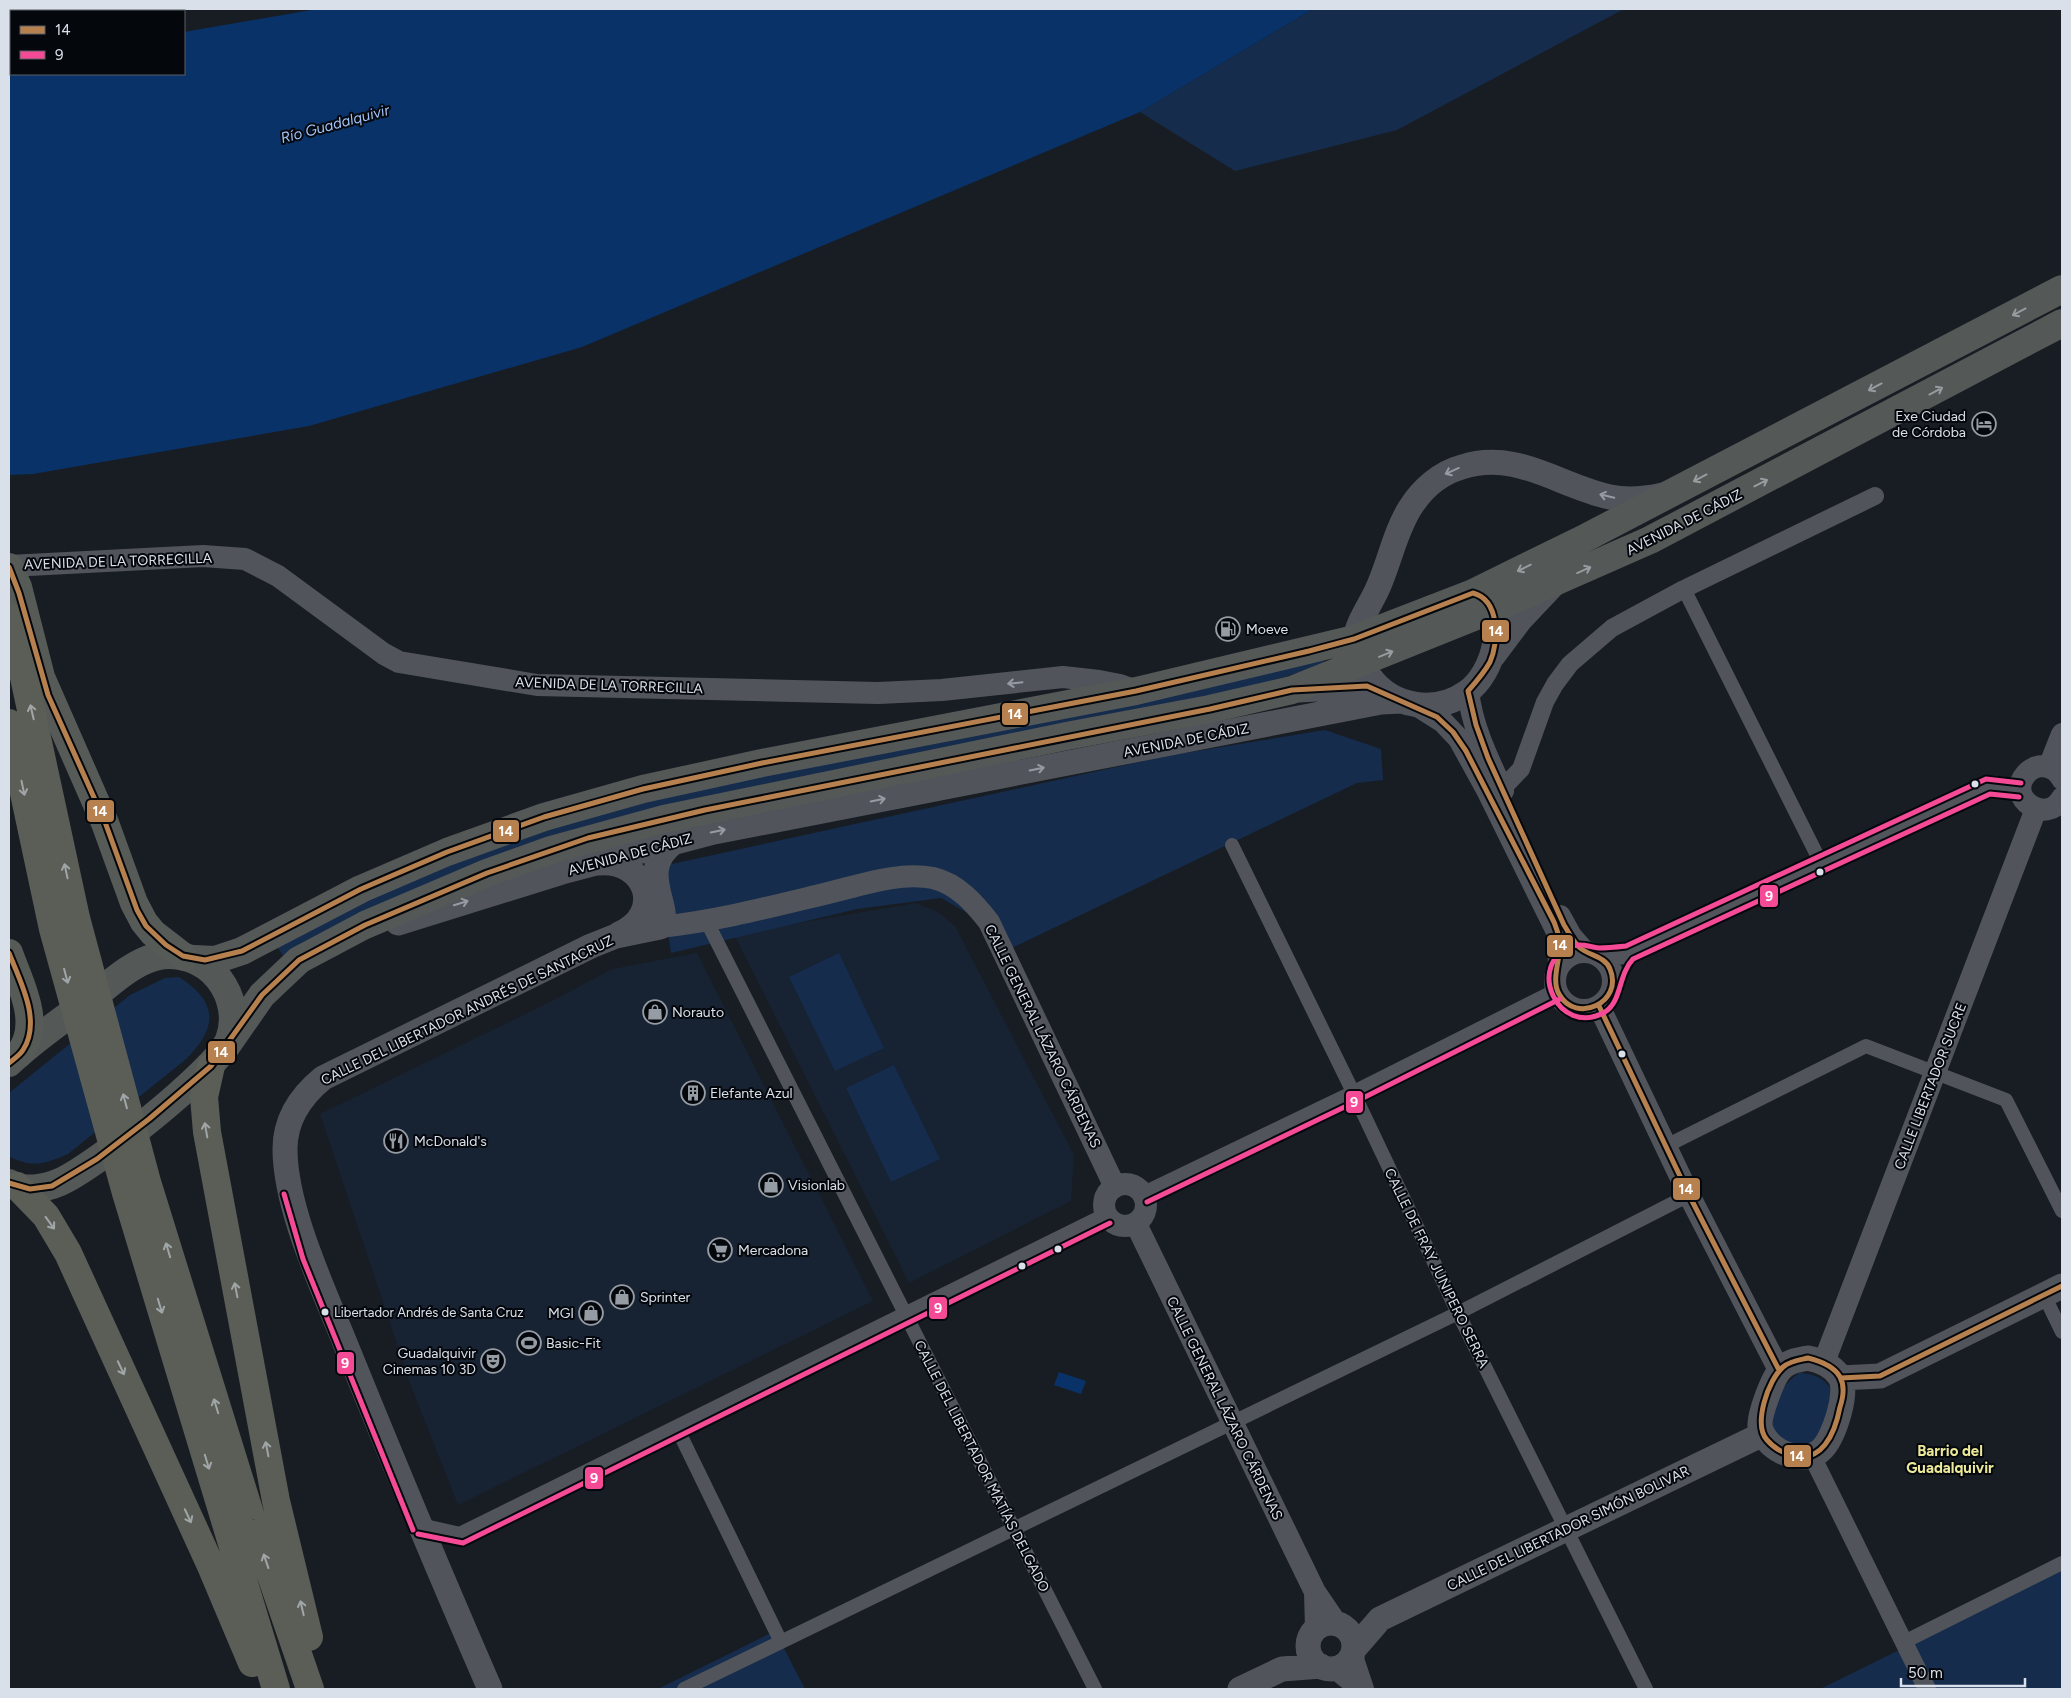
<svg xmlns="http://www.w3.org/2000/svg" width="2071" height="1698" font-family="Figtree,sans-serif">
<style>
.built{fill:#172233}
.green{fill:#152c4c}
.water{fill:#093268}
.lines{fill:none;stroke-linecap:round;stroke-linejoin:round}
.pedestrian{stroke:#51555b;stroke-width:14}
.minor{stroke:#51555b;stroke-width:18}
.tertiary{stroke:#51555b;stroke-width:22}
.secondary{stroke:#51555b;stroke-width:25}
.primary{stroke:#545857;stroke-width:28}
.trunk{stroke:#575b57;stroke-width:28}
.motorway{stroke:#5a5e57;stroke-width:28}
.bus-1-casing{stroke:#04070c;stroke-width:9}
.bus-2-casing{stroke:#04070c;stroke-width:9}
.bus-1{stroke:#b7814f;stroke-width:5}
.bus-2{stroke:#f54b96;stroke-width:5}
.oneway{stroke:#979ca0}
.oneway2{stroke:#969aa2}
.oneway3{stroke:#a0a6a7}
.bus-dot{fill:#dae0e9;stroke:#04070c;stroke-width:2}
.labels{text-anchor:middle;stroke-width:4;stroke-linejoin:round;paint-order:stroke}
.bus-label{font-size:13px;fill:#dae0e9;stroke:#04070c;text-anchor:start}
.poi-label{font-size:14px;fill:#dae0e9;stroke:#04070c;text-anchor:start}
.street-label{font-size:14px;fill:#dae0e9;stroke:#04070c}
.water-label{font-size:15px;font-style:italic;fill:#9fc3f8;stroke:#04070c}
.neighbourhood-label{font-size:15px;font-weight:bold;fill:#ece99a;stroke:#04070c}
.line-badge{stroke:#04070c;stroke-width:2}
.badge-label{font-size:14px;text-anchor:middle;font-weight:bold;fill:#fff}
</style>
<rect width="100%" height="100%" fill="#181d24"/>
<!-- built -->
<path class="built" d="M916,903L938,912L955,926L1074,1155L1071,1201L909,1283L734,934Z
M697,953L873,1301L458,1505L411,1386L320,1114L552,1001L612,969Z"/>
<!-- green -->
<path class="green" d="M1313,9H1624L1397,130L1235,171L1140,112Z
M1322,656L1325,664L1246,689L284,957L276,945L416,875L621,805Z
M1325,730L1381,749L1383,780L1357,783L997,955L978,919L941,898L857,909L671,953L658,867L1167,756Z
M839,953L884,1048L835,1071L789,977Z
M179,977C220,1003 217,1029 185,1060L68,1154C45,1164 33,1168 10,1157L9,1093L130,995L165,978Z
M894,1065L940,1159L891,1182L846,1088Z
M1799,1373C1816,1373 1836,1383 1832,1403C1829,1416 1819,1431 1814,1443L1793,1448L1772,1430C1770,1407 1781,1385 1799,1373Z
M2062,1570V1689H1820Z
M775,1631L805,1689H658Z"/>
<!-- water -->
<path class="water" d="M317,9H1313L1140,112L582,347L309,426L33,474L9,475V49H11V74H184V32Z
M1059,1372L1086,1381L1081,1394L1054,1385Z"/>
<g class="lines">
<!-- pedestrian -->
<path class="pedestrian" d="M1684,589L1821,863
M1232,845L1354,1094L1458,1313L1646,1689
M707,922L1095,1689
M1666,1146L1866,1046L2006,1100L2062,1211
M2044,1295L2062,1332
M677,1428L781,1642
M1904,1642L2062,1563
M684,1689L1458,1313L1689,1195"/>
<!-- minor -->
<path class="minor" d="M1502,789L1521,769L1545,702L1555,684L1570,664L1612,628L1684,589L1875,496
M1144,1195L1354,1094L1557,992
M1812,1456L1927,1689
M420,1527L460,1536L1107,1216"/>
<!-- tertiary -->
<path class="tertiary" d="M9,566L203,556L245,559L278,576L384,654L399,662L537,685L878,693L942,690L1063,677L1099,681L1120,685L1136,691
M1468,691C1472,727 1488,759 1503,791
M1416,705L1443,722L1459,739L1487,790L1558,934L1559,966
M2049,767L2062,734
M2062,779C2059,772 2052,767 2043,766C2037,766 2030,769 2026,774C2005,798 2047,826 2062,798
M1560,916L1571,936L1585,952
M660,927C716,921 770,907 824,894C858,886 899,871 933,878C958,884 975,904 989,922L1115,1187
M1555 981a29 29 0 1 1 58 0a29 29 0 1 1-58 0Z
M1597,955L1628,953L1989,786L2020,790
M1599,1006L1689,1195L1779,1370
M1104 1205a21 21 0 1 1 42 0a21 21 0 1 1-42 0Z
M1136,1224L1315,1592L1336,1623
M1824,1362L2036,809
M1315,1592L1316,1628
M1352,1656L1363,1689
M1335,1668L1361,1689"/>
<!-- secondary -->
<path class="secondary" d="M1480,595C1509,617 1494,673 1467,692C1436,714 1393,708 1370,677C1342,642 1359,626 1376,592C1389,565 1394,534 1410,508C1422,489 1440,473 1462,467C1516,449 1559,486 1610,497C1628,501 1645,499 1663,495
M1493,656L1520,620L1554,584
M1299,690L1367,686L1379,688
M599,863C647,859 665,914 619,934
M398,923L562,872L714,832L1381,702L1401,701
M1808,1358C1821,1361 1832,1365 1840,1377C1849,1392 1834,1436 1823,1448C1808,1465 1778,1455 1766,1439C1763,1435 1761,1431 1760,1426C1759,1415 1773,1377 1781,1369C1789,1361 1797,1360 1808,1358Z
M1841,1378L1880,1376L2062,1286
M1308 1646a23 23 0 1 1 46 0a23 23 0 1 1-46 0Z
M1354,1649L1380,1619L1763,1434
M490,1689C440,1574 392,1459 345,1343C323,1288 285,1208 285,1149C285,1120 301,1096 323,1078L591,946L616,936L660,927C675,909 633,870 676,841
M1240,1689L1282,1669L1321,1666"/>
<!-- primary -->
<path class="primary" d="M194,959L215,960L242,951L361,889L447,852L544,817L643,789L762,763L1136,691L1354,639L1473,593L1587,537L2062,289
M223,1051L262,995L299,960L365,925L487,873L551,850L664,819L1067,736L1210,709L1292,690L1491,610L1650,540L2062,323
M9,1063C34,1039 64,1019 92,998C111,983 132,963 155,957C179,951 204,960 219,979C232,996 237,1019 229,1040C216,1071 93,1168 60,1182C44,1189 24,1192 9,1183"/>
<!-- trunk -->
<path class="trunk" d="M9,567L18,587L41,677L105,823L134,903L144,922L153,933L184,957
M9,953C20,984 43,1024 19,1054"/>
<!-- motorway -->
<path class="motorway" d="M11,617L76,918L147,1182L252,1520L310,1689
M9,723L53,929L126,1193L276,1689
M211,1066L204,1097L207,1132L276,1501L309,1637
M17,1186L46,1216L68,1253L211,1566L252,1663"/>
<!-- bus-1 casing -->
<g class="bus-1-casing">
<path id="bus-1" d="M9,567L19,593L48,695L105,822L137,910L146,926L166,945L183,956L205,960L242,951L361,889L447,852L544,817L643,789L762,763L1136,691L1309,651L1354,639L1473,593C1500,600 1499,642 1490,662C1484,673 1476,682 1468,691L1476,725L1488,758L1564,925C1569,933 1573,941 1579,947C1589,956 1605,956 1610,969C1624,1002 1576,1025 1559,994C1551,980 1560,960 1560,945C1560,937 1557,930 1554,922L1466,751L1453,732L1437,717L1367,686L1292,690L1210,709L705,810L588,838L487,873L365,925L299,960L262,995L211,1066L149,1119L97,1159L52,1186L30,1189L9,1183
M9,953C20,981 42,1021 23,1050C20,1055 14,1059 9,1063
M1599,1006L1689,1195L1779,1370
M1808,1358C1820,1361 1834,1366 1840,1377C1845,1386 1843,1398 1840,1407C1835,1433 1822,1465 1790,1455C1781,1452 1773,1447 1767,1440C1753,1424 1768,1380 1783,1367C1790,1361 1799,1360 1808,1358Z
M1841,1378L1880,1376L2062,1286"/>
</g>
<!-- bus-2 casing -->
<g class="bus-2-casing">
<path id="bus-2" d="M2019,797L1990,794L1633,959C1618,975 1622,1001 1605,1012C1558,1039 1524,963 1573,946C1581,943 1590,947 1599,948C1608,948 1617,947 1626,946L1986,779L2021,783
M284,1194L303,1259L413,1530
M1147,1202L1357,1101L1560,999
M418,1534L463,1543L1110,1223"/>
</g>
<!-- bus-1 -->
<use href="#bus-1" class="bus-1"/>
<!-- bus-2 -->
<use href="#bus-2" class="bus-2"/>
</g>
<!-- one-way arrows -->
<defs><path id="oneway-shaft" d="M-6 0H5M1.5-3L5.5 0L1.5 3" fill="none" stroke-width="1.6" stroke-linecap="round" stroke-linejoin="round" transform="scale(1.25)"/></defs>
<g class="oneway">
<use href="#oneway-shaft" transform="translate(2019 312) rotate(152)"/>
<use href="#oneway-shaft" transform="translate(1875 387) rotate(152)"/>
<use href="#oneway-shaft" transform="translate(1936 391) rotate(-28)"/>
<use href="#oneway-shaft" transform="translate(1700 478) rotate(152)"/>
<use href="#oneway-shaft" transform="translate(1761 483) rotate(-27)"/>
<use href="#oneway-shaft" transform="translate(1524 568) rotate(154)"/>
<use href="#oneway-shaft" transform="translate(1584 570) rotate(-24)"/>
<use href="#oneway-shaft" transform="translate(1386 654) rotate(-22)"/>
</g>
<g class="oneway2">
<use href="#oneway-shaft" transform="translate(1452 471) rotate(156)"/>
<use href="#oneway-shaft" transform="translate(1607 496) rotate(-167)"/>
<use href="#oneway-shaft" transform="translate(1015 683) rotate(174)"/>
<use href="#oneway-shaft" transform="translate(1037 769) rotate(-11)"/>
<use href="#oneway-shaft" transform="translate(878 800) rotate(-11)"/>
<use href="#oneway-shaft" transform="translate(718 831) rotate(-12)"/>
<use href="#oneway-shaft" transform="translate(461 903) rotate(-17)"/>
</g>
<g class="oneway3">
<use href="#oneway-shaft" transform="translate(32 712) rotate(-103)"/>
<use href="#oneway-shaft" transform="translate(23 788) rotate(78)"/>
<use href="#oneway-shaft" transform="translate(66 871) rotate(-102)"/>
<use href="#oneway-shaft" transform="translate(66 976) rotate(75)"/>
<use href="#oneway-shaft" transform="translate(125 1101) rotate(-105)"/>
<use href="#oneway-shaft" transform="translate(206 1130) rotate(-100)"/>
<use href="#oneway-shaft" transform="translate(50 1223) rotate(54)"/>
<use href="#oneway-shaft" transform="translate(168 1250) rotate(-107)"/>
<use href="#oneway-shaft" transform="translate(236 1290) rotate(-101)"/>
<use href="#oneway-shaft" transform="translate(160 1306) rotate(73)"/>
<use href="#oneway-shaft" transform="translate(121 1368) rotate(65)"/>
<use href="#oneway-shaft" transform="translate(216 1406) rotate(-107)"/>
<use href="#oneway-shaft" transform="translate(267 1449) rotate(-101)"/>
<use href="#oneway-shaft" transform="translate(207 1462) rotate(73)"/>
<use href="#oneway-shaft" transform="translate(188 1516) rotate(65)"/>
<use href="#oneway-shaft" transform="translate(266 1561) rotate(-109)"/>
<use href="#oneway-shaft" transform="translate(302 1608) rotate(-103)"/>
</g>
<!-- icons -->
<defs>
<g id="hotel-ring" transform="scale(1.25)"><circle r="9.5" fill="#04070c" stroke="#969ca4" stroke-width="1.5"/><path d="M-6-4.5h1.5V1H6V5H4.5V3h-9V5H-6ZM-4 0a1.8 1.8 0 1 1 3.6 0ZM.5 0V-2.5h3Q6-2.5 6 0Z" fill="#969ca4"/></g>
<g id="fuel-ring" transform="scale(1.25)"><circle r="9.5" fill="#04070c" stroke="#969ca4" stroke-width="1.5"/><path d="M-5.5-6h7V0h2V4h1.3V-2.5L3-4.5l.8-.8L6-3V5H2.5V1h-1V6h-7ZM-4.2-4.7v3.2H.2V-4.7Z" fill="#969ca4"/></g>
<g id="shop-ring" transform="scale(1.25)"><circle r="9.5" fill="#04070c" stroke="#969ca4" stroke-width="1.5"/><path d="M-5-2.5h2.3a2.7 3.5 0 0 1 5.4 0H5L5.5 6h-11ZM-1.5-2.5h3a1.5 2.3 0 0 0-3 0Z" fill="#969ca4"/></g>
<g id="building-ring" transform="scale(1.25)"><circle r="9.5" fill="#04070c" stroke="#969ca4" stroke-width="1.5"/><path d="M-4-6H4V6H1V3H-1V6H-4ZM-2.5-4.3h1.7v1.8h-1.7ZM.8-4.3h1.7v1.8H.8ZM-2.5-1h1.7V.8h-1.7ZM.8-1h1.7V.8H.8Z" fill="#969ca4"/></g>
<g id="restaurant-ring" transform="scale(1.25)"><circle r="9.5" fill="#04070c" stroke="#969ca4" stroke-width="1.5"/><path d="M-5-6h1v4h1v-4h1v4h1v-4h1v5L-1.5 .5V6h-2V.5L-5-1ZM5-6V6H3V1.5H1.5Q1.5-4 5-6Z" fill="#969ca4"/></g>
<g id="supermarket-ring" transform="scale(1.25)"><circle r="9.5" fill="#04070c" stroke="#969ca4" stroke-width="1.5"/><path d="M-6-5.5h2.5l.6 2H6L4.5 2H-2.5L-4.4-4H-6ZM-1.5 3.2a1.3 1.3 0 1 0 .1 0ZM3 3.2a1.3 1.3 0 1 0 .1 0Z" fill="#969ca4"/></g>
<g id="stadium-ring" transform="scale(1.25)"><circle r="9.5" fill="#04070c" stroke="#969ca4" stroke-width="1.5"/><path d="M0-5a6.5 5 0 1 0 0 10a6.5 5 0 1 0 0-10ZM-3.5-1.8h7v3.6h-7Z" fill="#969ca4"/></g>
<g id="theatre-ring" transform="scale(1.25)"><circle r="9.5" fill="#04070c" stroke="#969ca4" stroke-width="1.5"/><path d="M-5-5.5Q0-4 5-5.5V0Q5 5 0 6Q-5 5-5 0ZM-3.3-2.5H-1v1.5H-3.3ZM1-2.5H3.3v1.5H1ZM-2.8 1Q0 5.5 2.8 1Z" fill="#969ca4"/></g>
</defs>
<g fill-rule="evenodd">
<use href="#hotel-ring" x="1984" y="424"/>
<use href="#fuel-ring" x="1228" y="629"/>
<use href="#shop-ring" x="655" y="1012"/>
<use href="#building-ring" x="693" y="1093"/>
<use href="#restaurant-ring" x="396" y="1141"/>
<use href="#shop-ring" x="771" y="1185"/>
<use href="#supermarket-ring" x="720" y="1250"/>
<use href="#shop-ring" x="622" y="1297"/>
<use href="#shop-ring" x="591" y="1313"/>
<use href="#stadium-ring" x="529" y="1343"/>
<use href="#theatre-ring" x="493" y="1361"/>
</g>
<!-- markers -->
<g class="bus-dot">
<circle cx="1975" cy="784" r="4.5"/>
<circle cx="1820" cy="872" r="4.5"/>
<circle cx="1622" cy="1054" r="4.5"/>
<circle cx="1058" cy="1249" r="4.5"/>
<circle cx="1022" cy="1266" r="4.5"/>
<circle cx="325" cy="1312" r="4.5"/>
</g>
<g class="labels">
<!-- bus labels -->
<g class="bus-label">
<text x="334" y="1317">Libertador Andrés de Santa Cruz</text>
</g>
<!-- poi labels -->
<g class="poi-label">
<text x="1966" y="421" text-anchor="end">Exe Ciudad<tspan x="1966" dy="16">de Córdoba</tspan></text>
<text x="1246" y="634">Moeve</text>
<text x="672" y="1017">Norauto</text>
<text x="710" y="1098">Elefante Azul</text>
<text x="414" y="1146">McDonald's</text>
<text x="788" y="1190">Visionlab</text>
<text x="738" y="1255">Mercadona</text>
<text x="640" y="1302">Sprinter</text>
<text x="574" y="1318" text-anchor="end">MGI</text>
<text x="546" y="1348">Basic-Fit</text>
<text x="476" y="1358" text-anchor="end">Guadalquivir<tspan x="476" dy="16">Cinemas 10 3D</tspan></text>
</g>
<!-- street labels -->
<g class="street-label">
<text transform="translate(1684 522) rotate(-27)" y="5">AVENIDA DE CÁDIZ</text>
<text transform="translate(118 561) rotate(-2)" y="5">AVENIDA DE LA TORRECILLA</text>
<text transform="translate(609 685) rotate(2)" y="5">AVENIDA DE LA TORRECILLA</text>
<text transform="translate(1186 740) rotate(-11)" y="5">AVENIDA DE CÁDIZ</text>
<text transform="translate(630 854) rotate(-15)" y="5">AVENIDA DE CÁDIZ</text>
<text transform="translate(467 1010) rotate(-26)" y="5">CALLE DEL LIBERTADOR ANDRÉS DE SANTACRUZ</text>
<text transform="translate(1043 1036) rotate(64)" y="5">CALLE GENERAL LÁZARO CÁRDENAS</text>
<text transform="translate(1930 1086) rotate(-69)" y="5">CALLE LIBERTADOR SUCRE</text>
<text transform="translate(1437 1268) rotate(64)" y="5">CALLE DE FRAY JUNIPERO SERRA</text>
<text transform="translate(1225 1408) rotate(64)" y="5">CALLE GENERAL LÁZARO CÁRDENAS</text>
<text transform="translate(982 1466) rotate(63)" y="5">CALLE DEL LIBERTADOR MATÍAS DELGADO</text>
<text transform="translate(1568 1528) rotate(-26)" y="5">CALLE DEL LIBERTADOR SIMÓN BOLIVAR</text>
</g>
<!-- water labels -->
<g class="water-label">
<text transform="translate(335 124) rotate(-15)" y="5">Río Guadalquivir</text>
</g>
<!-- neighbourhood labels -->
<g class="neighbourhood-label">
<text x="1950" y="1456">Barrio del<tspan x="1950" dy="17">Guadalquivir</tspan></text>
</g>
</g>
<g class="line-badge">
<rect x="1481" y="619" width="29" height="24" rx="5" fill="#b7814f"/>
<rect x="1001" y="702" width="28" height="24" rx="5" fill="#b7814f"/>
<rect x="86" y="799" width="29" height="24" rx="5" fill="#b7814f"/>
<rect x="492" y="819" width="28" height="24" rx="5" fill="#b7814f"/>
<rect x="1759" y="884" width="20" height="24" rx="5" fill="#f54b96"/>
<rect x="1546" y="934" width="28" height="24" rx="5" fill="#b7814f"/>
<rect x="207" y="1040" width="29" height="24" rx="5" fill="#b7814f"/>
<rect x="1345" y="1090" width="19" height="24" rx="5" fill="#f54b96"/>
<rect x="1672" y="1177" width="29" height="24" rx="5" fill="#b7814f"/>
<rect x="928" y="1296" width="20" height="24" rx="5" fill="#f54b96"/>
<rect x="336" y="1351" width="19" height="24" rx="5" fill="#f54b96"/>
<rect x="1783" y="1444" width="29" height="24" rx="5" fill="#b7814f"/>
<rect x="584" y="1466" width="20" height="24" rx="5" fill="#f54b96"/>
</g>
<g class="badge-label">
<text x="1496" y="636">14</text>
<text x="1015" y="719">14</text>
<text x="100" y="816">14</text>
<text x="506" y="836">14</text>
<text x="1769" y="901">9</text>
<text x="1560" y="950">14</text>
<text x="221" y="1057">14</text>
<text x="1354" y="1107">9</text>
<text x="1686" y="1194">14</text>
<text x="938" y="1313">9</text>
<text x="345" y="1368">9</text>
<text x="1797" y="1461">14</text>
<text x="594" y="1483">9</text>
</g>
<!-- border -->
<rect width="2071" height="1698" fill="none" stroke="#dae0e9" stroke-width="20"/>
<!-- legend -->
<rect x="10" y="10" width="175" height="65" fill="#04070c" stroke="#5a5e64"/>
<rect x="20" y="26" width="25" height="8" fill="#b7814f" stroke="#5a5e64"/>
<text x="55" y="35" font-size="15" fill="#dae0e9">14</text>
<rect x="20" y="51" width="25" height="8" fill="#f54b96" stroke="#5a5e64"/>
<text x="55" y="60" font-size="15" fill="#dae0e9">9</text>
<!-- scale -->
<path d="M1901 1678v8h124v-8" fill="none" stroke="#dae0e9" stroke-width="2.5"/>
<text x="1908" y="1678" font-size="15" fill="#dae0e9" stroke="#04070c" stroke-width="4" paint-order="stroke">50 m</text>
</svg>
